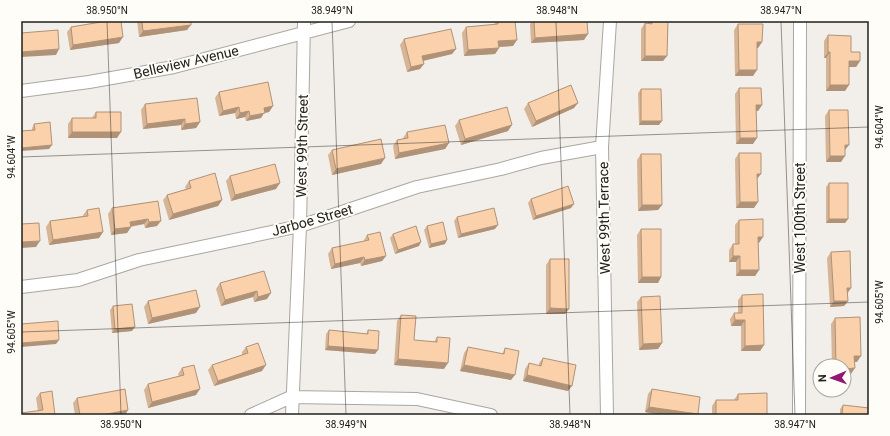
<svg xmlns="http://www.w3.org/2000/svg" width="890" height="436" font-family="Roboto,sans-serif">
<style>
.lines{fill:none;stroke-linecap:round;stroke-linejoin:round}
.minor-casing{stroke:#a9a7a2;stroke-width:14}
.minor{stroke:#fff;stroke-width:12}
.wall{fill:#d7b493}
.shaded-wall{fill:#af9278}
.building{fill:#fad1ab;stroke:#af9278}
.ticks{fill:none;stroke:#21201e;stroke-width:1;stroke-opacity:0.45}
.labels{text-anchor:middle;stroke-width:4;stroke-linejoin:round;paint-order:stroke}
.street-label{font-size:14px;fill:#21201e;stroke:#fffdf8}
.neatline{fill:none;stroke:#21201e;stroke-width:1.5}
.ticks-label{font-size:10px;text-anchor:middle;fill:#21201e}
</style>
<rect width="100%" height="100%" fill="#f2efea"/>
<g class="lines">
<!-- minor casing -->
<g class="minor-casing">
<path id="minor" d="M21,91L89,82L174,67L349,21
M21,287L78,280L139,260L300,226L417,187L501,169L541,158L602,147
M251,415L291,397L417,399L491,415
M292,415L300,226L304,21
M607,415L602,147L610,21
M799,415L800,21"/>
</g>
<!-- minor -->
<use href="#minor" class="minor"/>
</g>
<!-- wall -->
<path class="wall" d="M103,21H121L119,43L70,50L67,32L71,27L103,22Z
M137,21H191L187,30L139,37Z
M496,21H515L513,46L499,47V48L495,54L464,56L462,33L466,27L494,25Z
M532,21H587L584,40L531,43L530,24Z
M648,21H668L667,56L663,61H641V29L645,23H648Z
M738,24L762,42L758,48H757L753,76H735L734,30Z
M828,35L851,52L860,61L856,67H849L845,91H826V58H824V41Z
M404,39L456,49L452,54L423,61L420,69L407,72L400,45Z
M739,88L762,105L758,111H756L753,144H736L735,94Z
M641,89L659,125H639L638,93Z
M219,92L273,106L269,112L264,113L261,118L246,121L245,117L236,119L235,113L219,116L215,98Z
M528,103L574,108L532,127L524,109Z
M145,104L200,122L196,128L181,130V125L143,129L141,110Z
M829,110L845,150L841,162H826L825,116Z
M96,112L117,138H68V124L72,118H92Z
M459,120L508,131L461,145L455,126Z
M34,124L49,149L32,130V128Z
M407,132L449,143L445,149L395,159L393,146L397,140L403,139V138Z
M332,150L381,164L332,175L328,155Z
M739,153L757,179L754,208H736L735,159Z
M641,154L662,205L658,210L638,211L637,160Z
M230,176L276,189L231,201L226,181Z
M189,181L222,200L218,206L169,220L163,200L167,195L186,189L185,187Z
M829,183L848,219L845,223H826V187Z
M531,199L571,208L533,220L528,203Z
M158,201L157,226L145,228L144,224L131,227L127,233L111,235L108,214L112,208Z
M87,210L103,232L99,238L49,245L46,227L50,221L83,216V215Z
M457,217L495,229L458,238L454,221Z
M739,220L759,243H758L759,270L755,276H736V262H729V250L733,244H735V225Z
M427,226L445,244L429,248L424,230Z
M641,229L661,277L658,283H638L637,235Z
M393,234L419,246L395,254L390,238Z
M367,235L386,256L382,261L361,266L360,263L331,269L328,254L332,248L364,241V240Z
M831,252L851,288L848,293V301L844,306L830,307L827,258Z
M550,259L565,314H546V265Z
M264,271L267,299L254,302L253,297L221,306L216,289L220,283Z
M742,295L764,345L760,351H741V326H731L730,319L734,313H738V300Z
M641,297L662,343L658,349L639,350L637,302Z
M148,301L196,313L148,324L144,307Z
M113,306L132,331L112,333L110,310Z
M401,315L414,340L434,342L437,337L444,369L394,365L397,321Z
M835,318L857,362H855L851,374H844V366H832L831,324Z
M329,330L366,334L368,330L375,354L325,350L326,334Z
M246,347L262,371L214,386L208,370L212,365L242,355V352Z
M468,347L502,354L505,348L511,380L460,371L464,353Z
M543,358L568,391L523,381L525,369L529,363L539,366V363Z
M182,368L196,395L148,408L144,390L148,384L179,376L178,374Z
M652,389L698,414L697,415H662L645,412L648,394Z
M40,393L55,415L38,411L36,398Z
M738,394L767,415H712V406L716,400H734Z
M77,398L128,410L125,415H75L73,403Z
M843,405L869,415H840V409Z"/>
<!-- shaded-wall -->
<path class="shaded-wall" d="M191,25L187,30L139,37L143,31Z
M588,34L584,40L531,43L535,38Z
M123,37L119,43L70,50L73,45Z
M517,40L513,46L494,47L498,41Z
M757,42H762L758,48H753Z
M499,48L495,54L464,56L468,50Z
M59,49L56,55L21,57V52Z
M456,49L452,54L418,62L422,56Z
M828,52H830L826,58H824Z
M645,56H667L663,61H641Z
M849,61H860L856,67H845Z
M424,64L420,69L407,72L411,67Z
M739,70H757L753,76H735Z
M830,85H849L845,91H826Z
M578,103L574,108L532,127L536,121Z
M756,105H762L758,111H752Z
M273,106L269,112L264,113L261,118L246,121L250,116L264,108Z
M239,107L235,113L219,116L223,111Z
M249,111L245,117L236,119L240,113Z
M185,119L181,125L143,129L147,124Z
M641,121H662L659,125H639Z
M200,122L196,128L181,130L185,124Z
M512,125L508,131L461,145L465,139Z
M72,132H121L117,138H68Z
M740,138H757L753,144H736Z
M449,143L445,149L395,159L399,153Z
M52,145L49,149L21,151V148Z
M845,145H849L845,150Z
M830,156H845L841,162H826Z
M385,158L381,164L332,175L336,169Z
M757,174H761L757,179Z
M280,183L276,189L231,201L235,195Z
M222,200L218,206L169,220L173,214Z
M740,202H758L754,208H736Z
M574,204L571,208L533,220L536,216Z
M642,205H662L658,210L638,211Z
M148,219L144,224L126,227L130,222Z
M829,219H848L845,223H826Z
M161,221L157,226L145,228L149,222Z
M498,225L495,229L458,238L461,234Z
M131,227L127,233L111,235L115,229Z
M103,232L99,238L49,245L53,240Z
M758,237H763L759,243H754Z
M447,240L445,244L429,248L431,244Z
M40,241L36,247L21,248V242Z
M421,242L419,246L395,254L398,250Z
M386,256L382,261L361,266L365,260Z
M733,256H740L736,262H729Z
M364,257L360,263L331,269L335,264Z
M740,270H759L755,276H736Z
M642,277H661L658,283H638Z
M847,288H851L847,293Z
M257,291L253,297L221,306L225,300Z
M271,293L267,299L254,302L258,297Z
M834,301H848L844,306L830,307Z
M200,307L196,313L148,324L152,318Z
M550,308L569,309L565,314H546Z
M735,320H745L741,326H731Z
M135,327L132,331L112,333L115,329Z
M59,340L56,344L21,347V343Z
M662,343L658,349L639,350L643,344Z
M764,345L760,351H741L745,346Z
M328,346L378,350L375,354L325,350Z
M854,356H861L857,362H850Z
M398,359L448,363L444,369L394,365Z
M266,365L262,371L214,386L218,381Z
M464,365L515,375L511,380L460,371Z
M855,368L851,374H844V369Z
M527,375L572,386L568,391L523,381Z
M200,389L196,395L148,408L152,402Z
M649,407L698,414L697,415H662L645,412Z
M128,410L125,415H102Z"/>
<!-- building -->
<path class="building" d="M107,21H121L123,37L73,45L71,27Z
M142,21H191V25L143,31Z
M498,21H515L517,40L498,41L499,48L468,50L466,27L498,24Z
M534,21H587L588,34L535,38Z
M652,21H668L667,56H645V23L652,24Z
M738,24H763L762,42H757V70H739Z
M451,29L456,49L422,56L424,64L411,67L404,39Z
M58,30L59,49L21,52V33Z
M828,35L851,36V52H860V61H849V85H830V52H828Z
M268,82L273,106L264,108L265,113L250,116L249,111L240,113L239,107L223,111L219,92Z
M571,85L578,103L536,121L528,103Z
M739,88H761L762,105H756L757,138H740Z
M641,89H661L662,121H641Z
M197,98L200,122L185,124V119L147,124L145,104Z
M507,107L512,125L465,139L459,120Z
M829,110H848L849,145H845V156H830Z
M96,112H121V132H72V118H96Z
M50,122L52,145L21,148V131L35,130L34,124Z
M445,125L449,143L399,153L397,140L408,138L407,132Z
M381,139L385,158L336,169L332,150Z
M739,153H761V174H757L758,202H740Z
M641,154H661L662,205H642Z
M275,164L280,183L235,195L230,176Z
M215,173L222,200L173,214L167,195L191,188L189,181Z
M829,183H848V219H829Z
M568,186L574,204L536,216L531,199Z
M158,201L161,221L149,222L148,219L130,222L131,227L115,229L112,208Z
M99,208L103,232L53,240L50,221L88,216L87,210Z
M494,208L498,225L461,234L457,217Z
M763,219V237H758L759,270H740V256H733V244H739V220Z
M443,222L447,240L431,244L427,226Z
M39,223L40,241L21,242V224Z
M416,226L421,242L398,250L393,234Z
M641,229H661V277H642Z
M380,232L386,256L365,260L364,257L335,264L332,248L369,240L367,235Z
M850,251L851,288H847L848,301H834L831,252Z
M550,259H569V309L550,308Z
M264,271L271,293L258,297L257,291L225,300L220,283Z
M196,290L200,307L152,318L148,301Z
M763,294L764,345L745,346V320H735L734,313H742V295Z
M660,296L662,343L643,344L641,297Z
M132,304L135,327L115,329L113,306Z
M401,315L416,316L414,340L437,342V337L450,338L448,363L398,359Z
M860,317L861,356H854L855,368L844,369V366H836L835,318Z
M58,321L59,340L21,343V324Z
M329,330L368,334V330L379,331L378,350L328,346Z
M258,343L266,365L218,381L212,365L248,353L246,347Z
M468,347L504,354L505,348L519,351L515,375L464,365Z
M543,358L576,365L572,386L527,375L529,363L541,366Z
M194,365L200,389L152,402L148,384L184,375L182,368Z
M125,389L128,410L102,415H80L77,398Z
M652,389L700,397L698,414L649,407Z
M52,391L55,415H21V413L43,410L40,393Z
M767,393V415H716V400H738V394Z
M843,405L869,408V415H842Z"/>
<!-- ticks -->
<path class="ticks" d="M107,21L121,415M332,21L346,415M556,21L570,415M781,21L795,415M21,157L869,127M21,332L869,302"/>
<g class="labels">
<!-- street labels -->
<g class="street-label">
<text transform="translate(186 62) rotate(-13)" y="5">Belleview Avenue</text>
<text transform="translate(302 146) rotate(-89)" y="5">West 99th Street</text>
<text transform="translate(604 218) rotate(-91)" y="5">West 99th Terrace</text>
<text transform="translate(800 218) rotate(-90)" y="5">West 100th Street</text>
<text transform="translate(312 220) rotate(-16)" y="5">Jarboe Street</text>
</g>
</g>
<!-- border -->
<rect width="890" height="436" fill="none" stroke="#fffdf8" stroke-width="44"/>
<!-- north arrow -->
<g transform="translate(832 378) rotate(268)"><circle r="19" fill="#fffdf8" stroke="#a6a5a1"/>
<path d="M0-3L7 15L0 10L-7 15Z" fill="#921673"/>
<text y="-6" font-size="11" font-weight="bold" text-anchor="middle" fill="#21201e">N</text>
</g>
<rect x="22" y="22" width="846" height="392" class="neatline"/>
<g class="ticks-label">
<text x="107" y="14">38.950°N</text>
<text x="332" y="14">38.949°N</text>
<text x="557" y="14">38.948°N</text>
<text x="781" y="14">38.947°N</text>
<text transform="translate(879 127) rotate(-90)" y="4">94.604°W</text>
<text transform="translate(11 157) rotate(-90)" y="4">94.604°W</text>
<text transform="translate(879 302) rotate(-90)" y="4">94.605°W</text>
<text transform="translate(11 332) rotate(-90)" y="4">94.605°W</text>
<text x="121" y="428">38.950°N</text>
<text x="346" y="428">38.949°N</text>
<text x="570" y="428">38.948°N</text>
<text x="795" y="428">38.947°N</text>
</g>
</svg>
